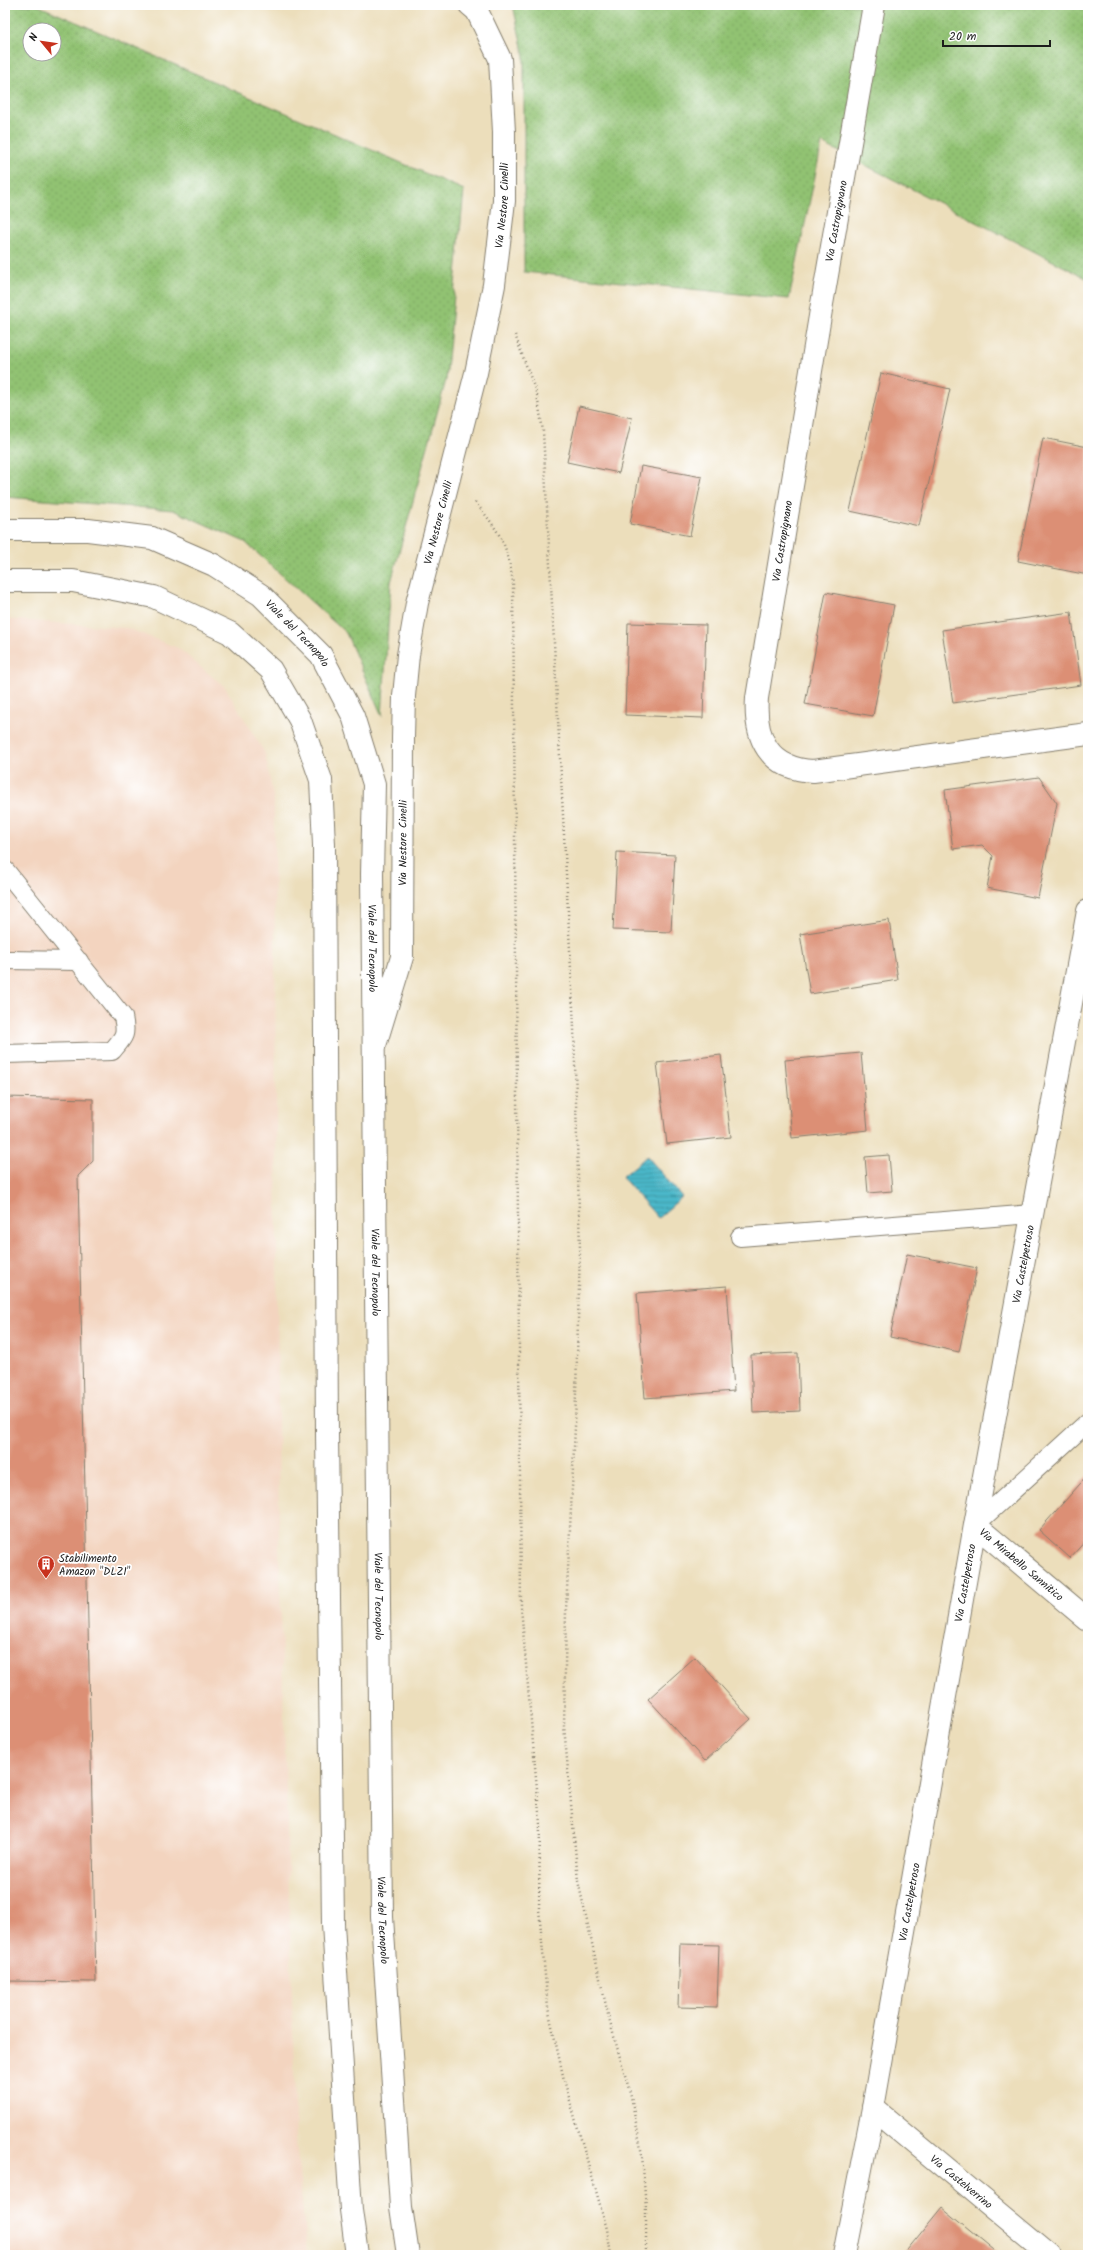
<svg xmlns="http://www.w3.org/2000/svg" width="1093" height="2260" font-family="Kalam,sans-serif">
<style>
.built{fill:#f3d4bf}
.grass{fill:url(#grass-dots);stroke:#566f47;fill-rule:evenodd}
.water{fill:url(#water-rules);stroke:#346a72}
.building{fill:#dc8f74}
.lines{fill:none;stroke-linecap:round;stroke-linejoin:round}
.lane-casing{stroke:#847d6c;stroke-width:20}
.street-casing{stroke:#847d6c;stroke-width:24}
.secondary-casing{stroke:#847d6c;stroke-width:24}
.path{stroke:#847d6c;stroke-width:2.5;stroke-dasharray:1 3;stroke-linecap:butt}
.lane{stroke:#fff;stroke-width:18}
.street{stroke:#fff;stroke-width:22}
.secondary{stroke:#fff;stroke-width:22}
.labels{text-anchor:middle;stroke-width:3.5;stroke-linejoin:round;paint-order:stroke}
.street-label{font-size:11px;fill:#1c1c1c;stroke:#fff}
.poi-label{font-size:11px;fill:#1c1c1c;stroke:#fff;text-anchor:start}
</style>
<defs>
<pattern id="grass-dots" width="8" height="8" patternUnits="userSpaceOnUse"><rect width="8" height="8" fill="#91c272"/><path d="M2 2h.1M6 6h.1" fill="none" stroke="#7ca662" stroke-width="1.8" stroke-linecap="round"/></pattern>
<pattern id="water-rules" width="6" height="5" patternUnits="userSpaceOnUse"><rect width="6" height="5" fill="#4cb7c9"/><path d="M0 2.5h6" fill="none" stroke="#3e94a2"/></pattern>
</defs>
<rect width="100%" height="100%" fill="#fff"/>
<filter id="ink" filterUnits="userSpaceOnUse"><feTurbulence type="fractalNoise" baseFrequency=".025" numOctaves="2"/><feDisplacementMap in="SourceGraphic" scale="8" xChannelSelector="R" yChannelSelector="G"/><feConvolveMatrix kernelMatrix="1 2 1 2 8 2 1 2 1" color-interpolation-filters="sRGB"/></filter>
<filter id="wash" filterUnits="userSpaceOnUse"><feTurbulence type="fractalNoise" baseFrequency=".012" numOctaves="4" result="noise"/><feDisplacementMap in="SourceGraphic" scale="16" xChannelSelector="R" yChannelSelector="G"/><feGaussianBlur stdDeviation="0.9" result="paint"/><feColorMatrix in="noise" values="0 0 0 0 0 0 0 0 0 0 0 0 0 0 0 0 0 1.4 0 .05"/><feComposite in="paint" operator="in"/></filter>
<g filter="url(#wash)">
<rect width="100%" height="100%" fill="#ecdebb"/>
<!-- built -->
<path class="built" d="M5,619L127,628L178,648L225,687L265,753L274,800L279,1547L296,2139L307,2255H5Z"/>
<!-- grass -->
<path class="grass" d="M5,5H37L464,190L446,380L391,582L382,716L346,633L245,542L173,510L5,497ZM30,30H54V54H30Z
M513,5H1088V279L822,143L789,299L524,272V56Z"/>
<!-- water -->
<path class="water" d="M647,1156L682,1197L658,1218L622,1177Z"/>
<g id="blocks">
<!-- building -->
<path class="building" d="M881,373L950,389L919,526L850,511Z
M579,406L632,418L619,473L567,462Z
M1043,438L1088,447V575L1018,561Z
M641,466L702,477L690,536L630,524Z
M826,592L894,605L873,716L805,704Z
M1071,612L1081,685L953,703L942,630Z
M628,623L706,625L703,718L625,715Z
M1039,777L1057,803L1038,898L987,888L993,856L982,845L953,849L945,790Z
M617,852L675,855L671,932L613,930Z
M889,920L898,980L810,994L800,934Z
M861,1053L868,1130L792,1138L785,1060Z
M721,1055L731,1137L667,1144L657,1063Z
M5,1097L93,1099V1161L78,1176L96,1982L5,1981Z
M889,1155L892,1191L868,1193L865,1157Z
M907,1254L977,1268L959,1352L890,1337Z
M727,1286L734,1391L645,1398L637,1293Z
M798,1353L800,1411L753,1413L751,1355Z
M1088,1475V1538L1070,1558L1039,1530Z
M695,1657L751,1719L705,1761L648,1699Z
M680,1944L719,1945L717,2008L678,2007Z
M942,2207L1000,2255H903Z"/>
</g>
</g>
<g filter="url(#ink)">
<use href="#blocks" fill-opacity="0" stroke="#847d6c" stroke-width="1"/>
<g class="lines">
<!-- lane casing -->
<g class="lane-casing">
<path id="lane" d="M5,870L123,1017C127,1035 124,1037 112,1051L5,1054
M5,960L79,961
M740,1237L1032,1214
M975,1525L1088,1422"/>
</g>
<!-- street casing -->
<g class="street-casing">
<g id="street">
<path d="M874,5L822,304L757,698C754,738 769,769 813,771L1088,734"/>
<path id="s1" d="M376,1042L402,957L403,738L404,696L408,655L417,603L476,373L494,285L504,201V132L500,59L477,11L470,5"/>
<path id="s2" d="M975,1525L1088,1620"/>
<path id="s3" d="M873,2108L1050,2255"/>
<path id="s4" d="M844,2255L873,2108L975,1525L1088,911"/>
</g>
</g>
<!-- secondary casing -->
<g class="secondary-casing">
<g id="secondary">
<path id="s5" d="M5,530H88L152,538L214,565L261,595L321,655L353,716L374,784L372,874L382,1917L401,2207L408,2255"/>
<path d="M5,581H73L154,597L230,633L271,670L300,720L321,780L324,845L327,1434L333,1924L351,2210L357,2255"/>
</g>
</g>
<!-- path -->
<path class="path" d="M515,335L537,395L543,431L574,1027L580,1250L575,1427L566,1610L564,1726L578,1881L609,2019L631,2096L642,2155L646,2208V2255
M475,502C499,531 508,544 513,583L521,1607L540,1823L539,1909L548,2008L564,2080L607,2229L611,2255"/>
<!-- lane -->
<use href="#lane" class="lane"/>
<!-- street -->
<use href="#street" class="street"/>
<!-- secondary -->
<use href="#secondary" class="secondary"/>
</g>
</g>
<!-- icons -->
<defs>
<g id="building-pin" transform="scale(0.9)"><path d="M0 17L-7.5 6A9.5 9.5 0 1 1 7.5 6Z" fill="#c8321e" stroke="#fff"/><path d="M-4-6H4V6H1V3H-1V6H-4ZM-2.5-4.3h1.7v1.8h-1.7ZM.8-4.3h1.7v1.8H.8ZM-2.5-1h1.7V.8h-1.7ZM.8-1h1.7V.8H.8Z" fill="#fff"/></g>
</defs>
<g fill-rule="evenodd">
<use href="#building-pin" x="46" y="1564"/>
</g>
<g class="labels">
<!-- street labels -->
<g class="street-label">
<text dy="4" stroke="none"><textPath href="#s1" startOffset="851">Via Nestore Cinelli</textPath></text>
<text transform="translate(836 221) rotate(-80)" y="4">Via Castropignano</text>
<text dy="4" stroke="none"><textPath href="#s1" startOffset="527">Via Nestore Cinelli</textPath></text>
<text transform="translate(782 541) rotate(-81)" y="4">Via Castropignano</text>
<text dy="4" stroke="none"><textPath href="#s5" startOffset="324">Viale del Tecnopolo</textPath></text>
<text dy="4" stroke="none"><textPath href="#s1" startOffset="203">Via Nestore Cinelli</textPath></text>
<text dy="4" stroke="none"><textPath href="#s5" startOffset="660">Viale del Tecnopolo</textPath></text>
<text dy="4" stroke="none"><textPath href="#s4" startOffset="1007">Via Castelpetroso</textPath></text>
<text dy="4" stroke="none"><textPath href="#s5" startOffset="984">Viale del Tecnopolo</textPath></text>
<text dy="4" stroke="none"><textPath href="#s2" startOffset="61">Via Mirabello Sannitico</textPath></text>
<text dy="4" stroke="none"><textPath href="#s4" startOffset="683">Via Castelpetroso</textPath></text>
<text dy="4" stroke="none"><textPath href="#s5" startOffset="1308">Viale del Tecnopolo</textPath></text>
<text dy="4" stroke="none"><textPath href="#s4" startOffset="359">Via Castelpetroso</textPath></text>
<text dy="4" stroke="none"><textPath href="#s5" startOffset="1632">Viale del Tecnopolo</textPath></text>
<text dy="4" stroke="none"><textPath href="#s3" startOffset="115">Via Castelverrino</textPath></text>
</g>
<!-- poi labels -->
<g class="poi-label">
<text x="59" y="1562">Stabilimento<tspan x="59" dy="13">Amazon "DLZ1"</tspan></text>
</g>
</g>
<!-- margin -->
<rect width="1093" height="2260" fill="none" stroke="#fff" stroke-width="20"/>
<!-- north arrow -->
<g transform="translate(42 42) rotate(299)"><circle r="19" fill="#ffffff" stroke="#a4a4a4"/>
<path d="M0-3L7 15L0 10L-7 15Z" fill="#c8321e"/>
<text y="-6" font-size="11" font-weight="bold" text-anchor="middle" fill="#1c1c1c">N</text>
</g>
<!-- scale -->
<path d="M943 40v6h107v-6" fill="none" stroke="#1c1c1c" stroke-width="2"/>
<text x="949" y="40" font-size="12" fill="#1c1c1c" stroke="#ffffff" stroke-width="3" paint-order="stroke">20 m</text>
</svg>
